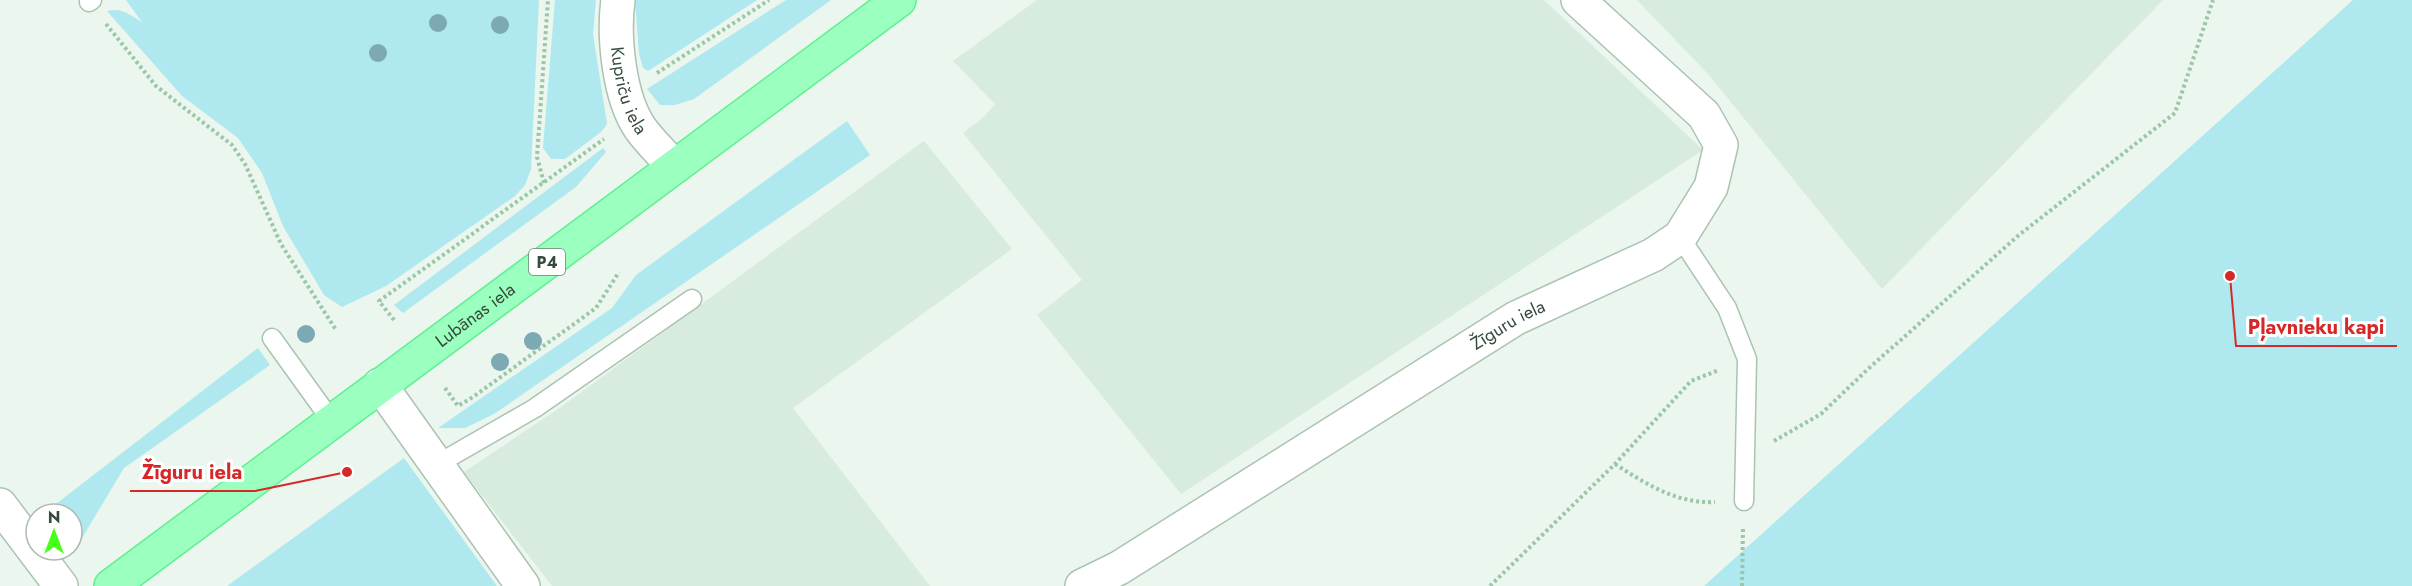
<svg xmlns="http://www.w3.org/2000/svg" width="2412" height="586" font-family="Jost,sans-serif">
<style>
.residential{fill:#d7ebde}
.green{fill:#afe8ee}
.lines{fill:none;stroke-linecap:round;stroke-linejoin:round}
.lane-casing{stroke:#abc3b2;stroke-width:21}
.street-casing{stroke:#abc3b2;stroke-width:36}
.primary-casing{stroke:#5ef091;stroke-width:36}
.path{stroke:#9bc6a8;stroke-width:4;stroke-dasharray:3 3;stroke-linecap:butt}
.lane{stroke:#fff;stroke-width:18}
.street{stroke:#fff;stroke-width:33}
.primary{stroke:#9affbf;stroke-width:33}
.tree{fill:#7da9b4}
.labels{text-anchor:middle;stroke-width:6;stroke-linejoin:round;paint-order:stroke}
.shield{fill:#fff;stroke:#738176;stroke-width:1.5}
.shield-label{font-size:16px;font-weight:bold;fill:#374b3c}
.street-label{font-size:18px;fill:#374b3c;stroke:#fff}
.leader{fill:none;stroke:#d62828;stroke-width:2}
.callout-dot{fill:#d62828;stroke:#fff;stroke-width:2}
.callout-label{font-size:20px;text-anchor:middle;font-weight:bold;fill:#d62828;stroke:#fff;stroke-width:6;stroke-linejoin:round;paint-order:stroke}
</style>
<rect width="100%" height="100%" fill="#eaf6ee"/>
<!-- residential -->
<path class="residential" d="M1037,0H1544L1703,150L1181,494L1037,315L1082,280L963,133L984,117L995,104L953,61Z
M1637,0H2163L1882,289L1709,75Z
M924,141L1012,249L793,408L930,586H552L464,472L561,407Z"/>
<!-- green -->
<path class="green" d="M126,0H539L531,169L525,185L515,196L386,286L342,307L324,295L283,226L262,173L238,138L182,96L107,11C122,7 130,15 142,22Z
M555,0H596L593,34L607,124L601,132L565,159H551L543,148Z
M635,0H757L648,71L643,68L639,54Z
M786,0H831L694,99L675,105H660L647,89Z
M2353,0H2412V586H1704Z
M847,121L870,155L494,414L465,428H438L612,308L636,275Z
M603,148L606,152L576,187L403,313L394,305Z
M258,348L270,365L124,468L82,538L72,545V514H43Z
M404,458L497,586H227Z"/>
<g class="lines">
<!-- lane casing -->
<g class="lane-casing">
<path id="lane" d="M89,2L92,0
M1680,237L1727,308L1747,359L1744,501
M272,338L331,420
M436,465L535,408L692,299"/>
</g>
<!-- street casing -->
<g class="street-casing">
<g id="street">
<path id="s1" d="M618,0C613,37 619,97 640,128C650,142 663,154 674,167"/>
<path d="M380,385L523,586"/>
<path d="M0,505L61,586"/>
<path id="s2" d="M1082,586L1119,568L1516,318L1653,255L1680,237L1711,187L1721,145L1704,115L1578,0"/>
</g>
</g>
<!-- primary casing -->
<g class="primary-casing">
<g id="primary">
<path id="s3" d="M111,586L899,0"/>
</g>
</g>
<!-- path -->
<path class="path" d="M106,24L156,86L232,145L245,164L281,244L336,330
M657,73L769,0
M544,183L537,157L548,0
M394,320L379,301L604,139
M445,388L458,406L473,397L596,308L619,272
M1774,441L1821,414L1868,369L2019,235L2175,113L2213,0
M1615,464C1646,484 1677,504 1715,502
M1490,586L1615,464L1691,381L1719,370
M1742,586L1743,527"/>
<!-- lane -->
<use href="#lane" class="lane"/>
<!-- street -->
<use href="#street" class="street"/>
<!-- primary -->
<use href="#primary" class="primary"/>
</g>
<!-- trees -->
<g class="tree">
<circle cx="438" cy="23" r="9"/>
<circle cx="500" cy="25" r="9"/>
<circle cx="378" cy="53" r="9"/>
<circle cx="306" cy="334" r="9"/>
<circle cx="533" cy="341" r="9"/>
<circle cx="500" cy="362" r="9"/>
</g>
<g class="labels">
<!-- shield labels -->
<rect class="shield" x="529" y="249" width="36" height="26" rx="4.5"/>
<g class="shield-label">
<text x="547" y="268">P4</text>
</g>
<!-- street labels -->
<g class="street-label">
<text dy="6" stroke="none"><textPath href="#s1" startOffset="92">Kupriču iela</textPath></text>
<text dy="6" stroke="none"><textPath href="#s3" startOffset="454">Lubānas iela</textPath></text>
<text dy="6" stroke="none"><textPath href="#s2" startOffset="500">Žīguru iela</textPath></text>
</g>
</g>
<!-- callouts -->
<path class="leader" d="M2230 276L2236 346H2397M347 472L255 491H130"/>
<g class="callout-dot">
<circle cx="2230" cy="276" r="6"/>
<circle cx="347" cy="472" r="6"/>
</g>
<g class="callout-label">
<text x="2316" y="334">Pļavnieku kapi</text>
<text x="192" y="479">Žīguru iela</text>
</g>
<!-- north arrow -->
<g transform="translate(54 532)"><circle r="28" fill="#ffffff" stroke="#afb7b1" stroke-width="1.5"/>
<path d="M0-4.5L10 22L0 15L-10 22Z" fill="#46ff18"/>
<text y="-9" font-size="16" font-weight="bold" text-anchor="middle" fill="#374b3c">N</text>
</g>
</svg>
